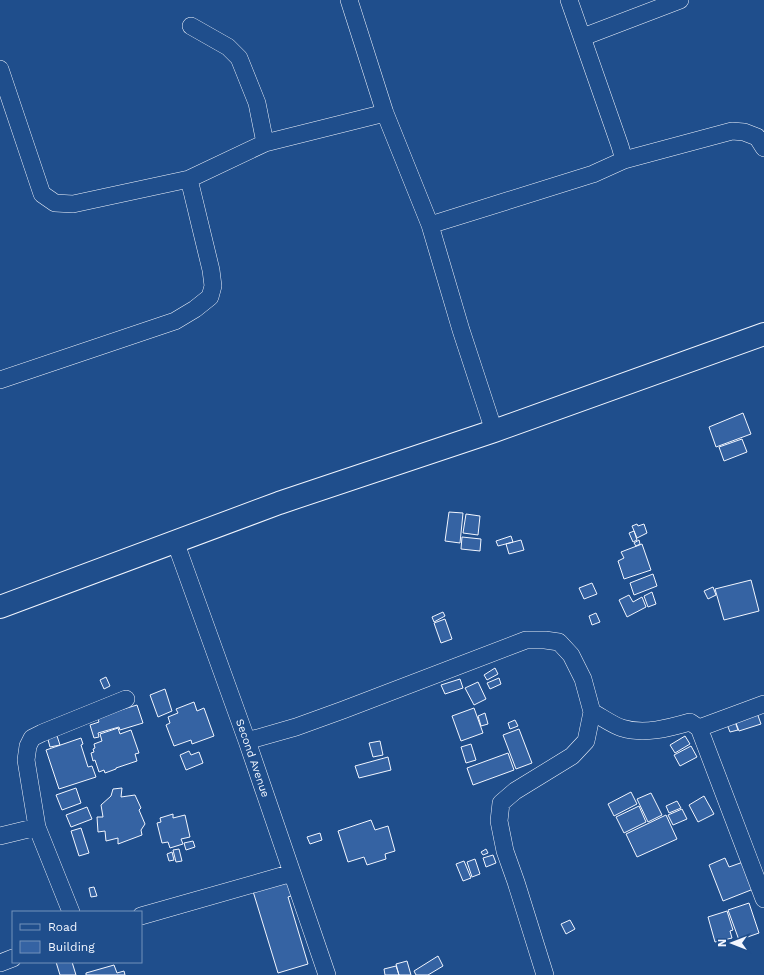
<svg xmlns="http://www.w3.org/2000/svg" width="764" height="975" font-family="'Work Sans',sans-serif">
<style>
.building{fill:#3563a3;stroke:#f2f6ff}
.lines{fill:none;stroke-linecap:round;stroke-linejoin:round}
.street-casing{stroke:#f2f6ff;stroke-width:18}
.secondary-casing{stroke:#f2f6ff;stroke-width:24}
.street{stroke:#1f4e8c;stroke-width:17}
.secondary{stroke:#1f4e8c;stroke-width:22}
.labels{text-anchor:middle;stroke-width:3;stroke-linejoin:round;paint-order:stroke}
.street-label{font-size:11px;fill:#f2f6ff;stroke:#1f4e8c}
</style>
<rect width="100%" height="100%" fill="#1f4e8c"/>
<!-- building -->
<path class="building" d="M743,413L751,434L716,447L709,427Z
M742,439L747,452L724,461L719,447Z
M449,512L463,513L460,543L445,541Z
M466,514L480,516L478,535L463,533Z
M637,524L638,526L644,524L647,533L637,538L632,526Z
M634,531L637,540L633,542L629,533Z
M511,536L513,542L498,546L496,541Z
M462,537L481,539L480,551L461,549Z
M521,540L524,550L509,554L506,544Z
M639,540L640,544L636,546L634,543Z
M642,544L651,570L624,579L618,561L624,558L621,552Z
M653,574L657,586L634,595L630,583Z
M751,580L759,611L724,620L715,589Z
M592,583L597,594L584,599L579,588Z
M713,587L716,595L708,599L704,591Z
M652,592L656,604L648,607L644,596Z
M629,595L633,602L642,597L646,607L627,617L619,600Z
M443,612L445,616L434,622L432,617Z
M596,613L600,622L592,625L589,616Z
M445,619L452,639L441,643L434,623Z
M495,668L498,674L487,680L484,675Z
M106,677L110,686L104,689L100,680Z
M499,678L501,684L490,689L487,683Z
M460,679L463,688L445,694L441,685Z
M478,682L486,699L474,705L465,688Z
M165,689L172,711L158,717L150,695Z
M194,702L197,711L204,708L214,736L192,744L191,740L174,746L166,725L170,723L168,717L178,713L176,709Z
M137,705L143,723L120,730L119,727L98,733L99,737L94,738L90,725L99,722L97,717Z
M474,708L483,733L461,741L452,716Z
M756,710L761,724L739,731L734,718Z
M485,713L488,724L481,726L478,716Z
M734,719L738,730L730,732L726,722Z
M515,720L518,726L510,729L508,723Z
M118,728L120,734L131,730L139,753L135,754L137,761L116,768V769L105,773L104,770L99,772L95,760L93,761L91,753L94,752L93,749L95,748L94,744L102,741L100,734Z
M519,729L532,763L516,769L503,735Z
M55,730L60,745L50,747L46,732Z
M685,736L690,744L675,753L670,745Z
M81,738L83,744L81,745L88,767L92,766L96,777L59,789L46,750Z
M380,741L383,755L373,757L369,743Z
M471,744L476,760L466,763L461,747Z
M691,746L697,757L680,766L674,755Z
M189,751L191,755L199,752L203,763L186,770L180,755Z
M508,753L514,770L473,785L467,768Z
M388,757L391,770L359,778L355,766Z
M76,788L81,803L62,810L56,795Z
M122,788L121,797L135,795L141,808L139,810L145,824L141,830L142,835L118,844V838L106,841L105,831L98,832L97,817H103L101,805L111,796L113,789Z
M631,792L637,804L614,816L608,804Z
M651,793L662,815L648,822L637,799Z
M704,796L714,814L698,822L689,805Z
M677,801L681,808L669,813L666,806Z
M639,806L646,822L624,833L616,817Z
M87,807L92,819L71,827L66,815Z
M682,809L687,819L673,825L668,815Z
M173,814V818L185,815L190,837L181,839L183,844L170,848L168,842L162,843L157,823L161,822L160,818Z
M666,815L677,839L637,857L626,834Z
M371,820L375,830L388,826L395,851L385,854L386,859L367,865L364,857L348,862L338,831Z
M81,828L89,853L79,856L71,831Z
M320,833L322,840L310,844L307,837Z
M193,841L195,847L186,850L184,843Z
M179,849L182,861L176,862L173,850Z
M486,849L488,853L483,855L481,852Z
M172,852L174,860L169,861L167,854Z
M493,855L496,863L486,867L483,858Z
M725,858L729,867L746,861L756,888L723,901L709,865Z
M475,859L480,874L472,877L467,862Z
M464,861L471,878L463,881L456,864Z
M289,881L294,895L288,897L308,964L278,973L252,888Z
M94,887L97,896L91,897L89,888Z
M749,903L759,933L739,940L728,910Z
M727,911L733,930L730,931L732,938L715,942L708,917Z
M570,920L575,929L566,934L561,924Z
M438,956L443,966L428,975H416L414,971Z
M407,961L411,975H399L396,964Z
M56,962H72L76,975H60Z
M114,965L117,973L124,971L125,975H86V973Z
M396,966L399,975H385L384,969Z"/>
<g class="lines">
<!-- street casing -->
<g class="street-casing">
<path id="street" d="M349,0L385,113L430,225L461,330L494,431
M191,26L228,47L239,58L257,103L265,143
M583,37L680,0
M0,69L42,194L55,203L73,204L189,179L265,143L385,113
M624,160L732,131L744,132L757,137L764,148
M430,225L593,174L624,160L620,146L569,0
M0,380L175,321L195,309L210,297L213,286L211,270L189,179
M175,541L247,741L327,975
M592,712C600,716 614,726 622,728C644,735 669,728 690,722L699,728L764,899
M699,728L764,704
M247,741L296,727L343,710L526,640H545L559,642L571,655L583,679L592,712L586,741L572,756L515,791L501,803L499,821L505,851L516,882L545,975
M0,836L37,827
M71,912L37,827L26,760L28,746L32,738L42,733L126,699
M141,916L292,873
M0,963L13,958"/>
</g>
<!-- secondary casing -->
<g class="secondary-casing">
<path id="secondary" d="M0,607L279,503L494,431L764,334"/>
</g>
<!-- street -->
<use href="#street" class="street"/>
<!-- secondary -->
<use href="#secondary" class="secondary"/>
</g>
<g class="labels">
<!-- street labels -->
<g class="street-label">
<text transform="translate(253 758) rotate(71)" y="4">Second Avenue</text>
</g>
</g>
<!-- legend -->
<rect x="12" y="911" width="130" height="52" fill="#1f4e8c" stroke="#7391ba"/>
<rect x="20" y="924" width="20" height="6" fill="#1f4e8c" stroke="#7391ba"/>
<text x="48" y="931" font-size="12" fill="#f2f6ff">Road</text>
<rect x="20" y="941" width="20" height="12" fill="#3563a3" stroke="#7391ba"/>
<text x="48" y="951" font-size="12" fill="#f2f6ff">Building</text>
<!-- north arrow -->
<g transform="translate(732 943) rotate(270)" stroke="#1f4e8c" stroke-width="3" paint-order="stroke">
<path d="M0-3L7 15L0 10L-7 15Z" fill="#f2f6ff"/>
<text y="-6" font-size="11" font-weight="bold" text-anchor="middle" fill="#f2f6ff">N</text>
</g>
</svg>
